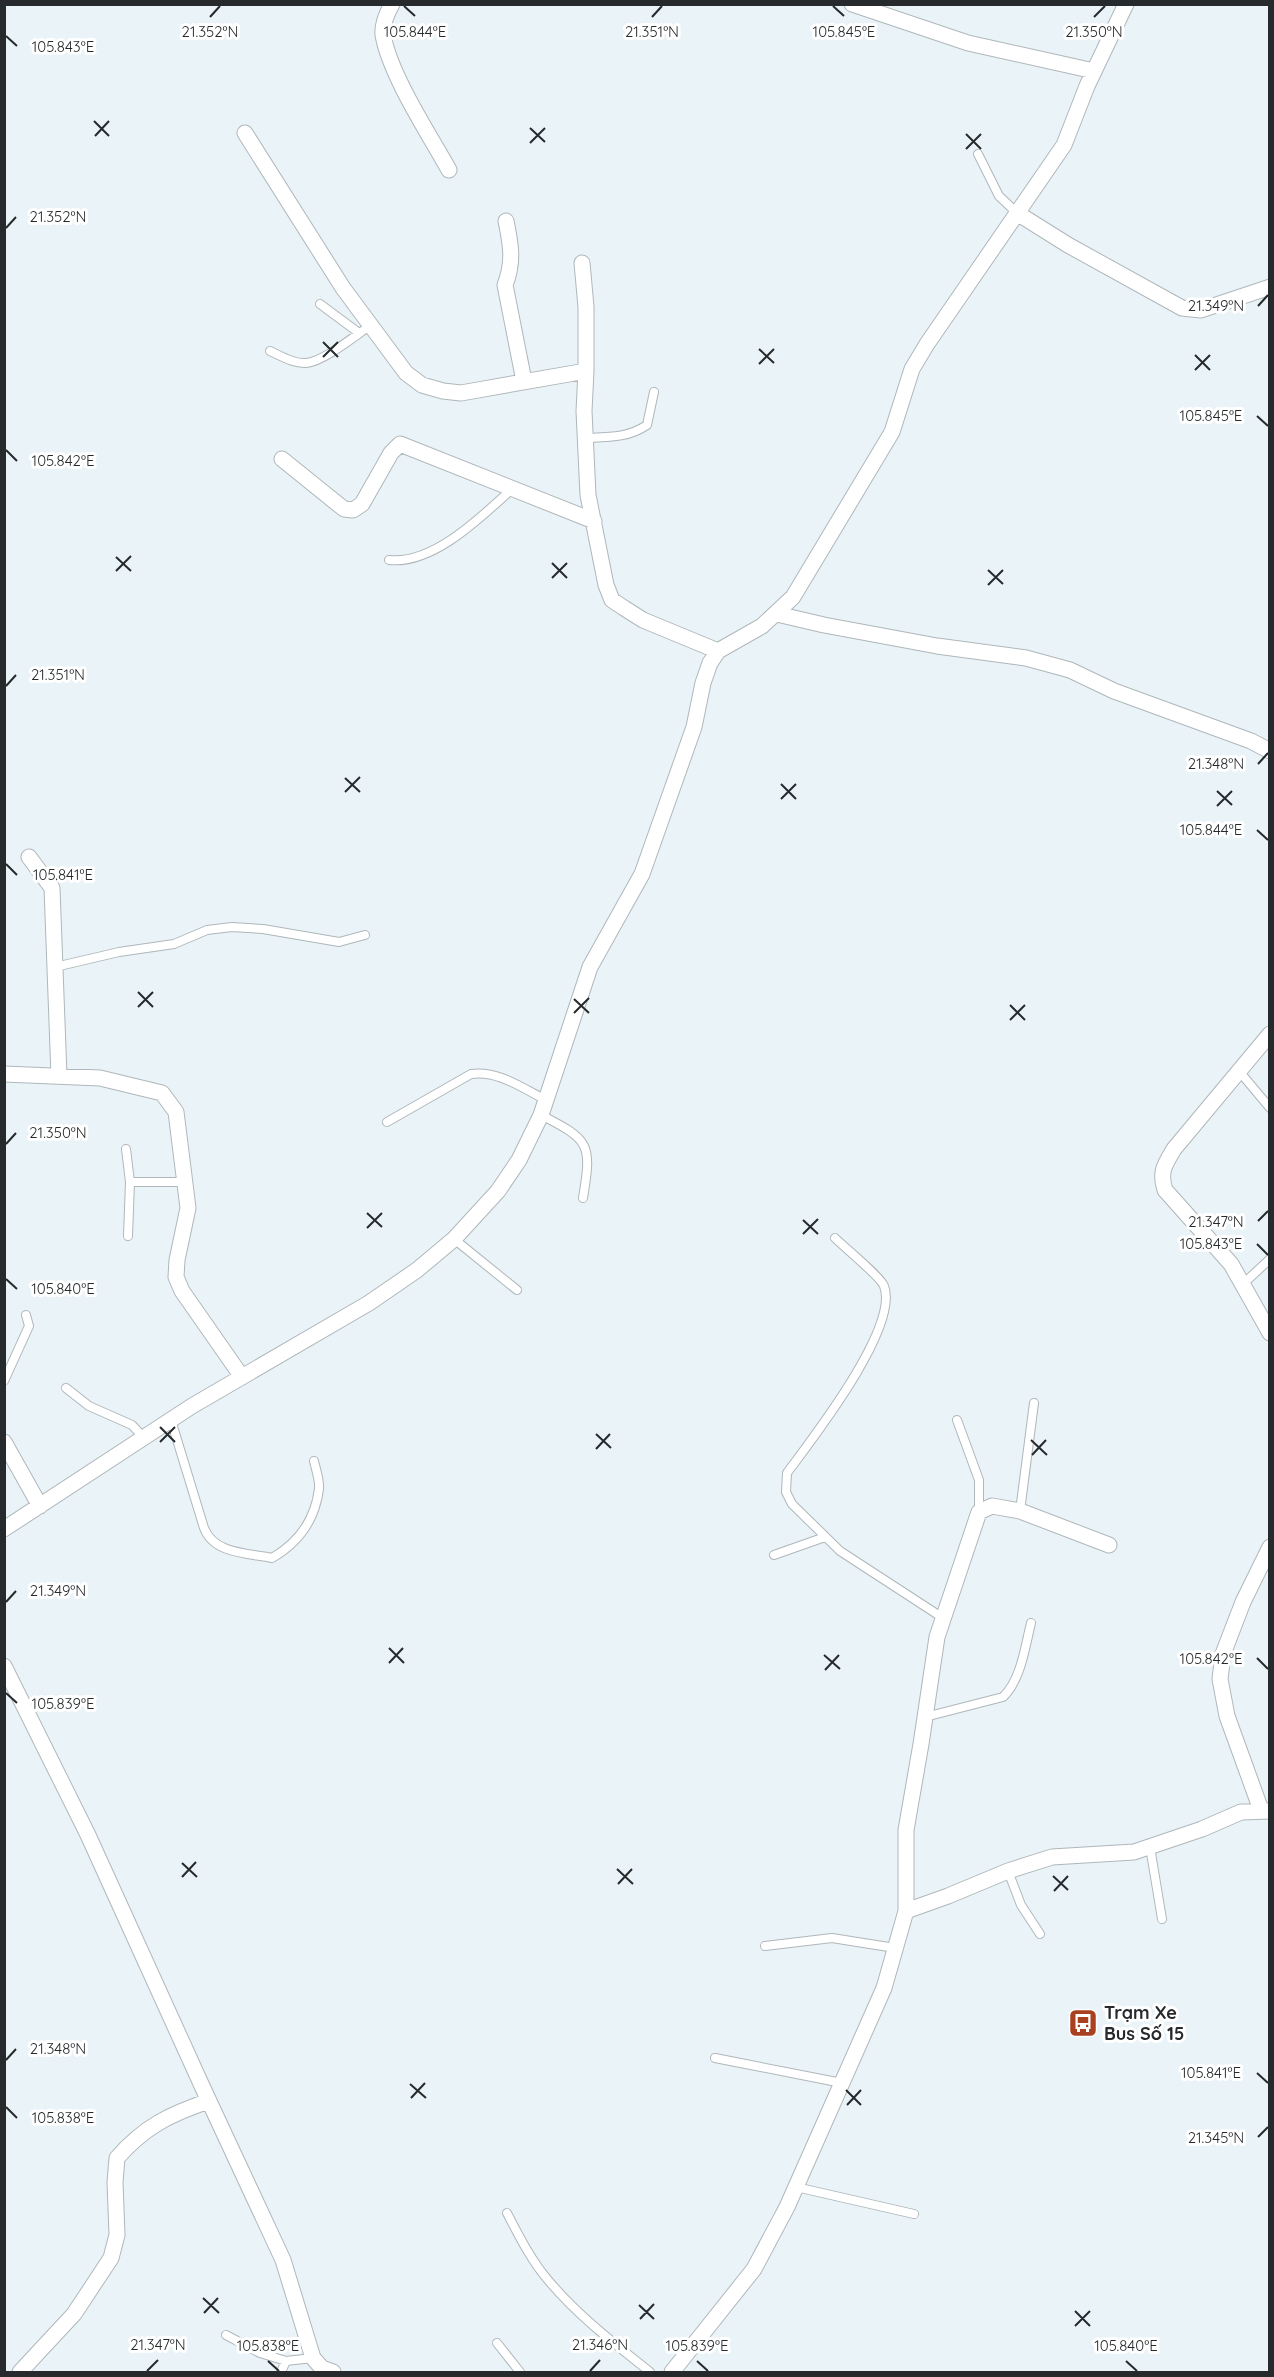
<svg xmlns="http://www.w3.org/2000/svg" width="1274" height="2377" font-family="Quicksand,sans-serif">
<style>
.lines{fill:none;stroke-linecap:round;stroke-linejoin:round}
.lane-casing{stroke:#afb7bb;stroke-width:10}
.street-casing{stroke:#afb7bb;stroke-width:17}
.lane{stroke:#fff;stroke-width:8}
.street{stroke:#fff;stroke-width:15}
.ticks{fill:none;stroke:#272a2c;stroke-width:2}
.labels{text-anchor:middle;stroke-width:6;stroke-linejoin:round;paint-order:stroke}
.poi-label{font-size:18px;font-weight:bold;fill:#272a2c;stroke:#fff;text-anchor:start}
.ticks-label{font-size:15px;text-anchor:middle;fill:#272a2c;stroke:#fff;stroke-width:6;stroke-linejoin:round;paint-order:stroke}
</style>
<rect width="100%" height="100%" fill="#eaf3f7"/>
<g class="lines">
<!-- lane casing -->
<g class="lane-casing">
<path id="lane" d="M978,154L999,196L1017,213
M320,304L359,333
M270,351C281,356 294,364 306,363C323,362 356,335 371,325
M585,438C608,437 628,438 647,425L654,392
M389,560C433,565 481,517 512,489
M55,967L119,952L174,944L207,930L232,927L263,929L339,942L365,935
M1239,1071L1270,1108
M541,1115C590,1140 592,1144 583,1198
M387,1122L471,1074C498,1070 522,1088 546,1100
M126,1149L130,1182L128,1236
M130,1182H185
M835,1238C845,1248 880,1276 884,1286C900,1327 812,1439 787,1473L786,1492L792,1504L840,1551L943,1618
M454,1239L517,1290
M1243,1284L1270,1259
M4,1381L29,1326L26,1315
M66,1388L89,1406L132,1425L144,1438
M171,1420L204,1528C214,1554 247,1553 272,1558C298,1543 315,1520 319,1489C320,1481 316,1470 314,1461
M957,1420L979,1480V1512
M1020,1511L1034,1403
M774,1555L825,1537
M925,1717L1003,1697C1021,1680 1025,1647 1031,1623
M1150,1847L1162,1919
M1008,1871L1021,1905L1040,1934
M765,1946L832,1938L895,1948
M715,2058L842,2083
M796,2187L914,2214
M507,2213C519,2236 531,2260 548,2280C577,2315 615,2344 650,2372
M226,2335L260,2353L286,2361L313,2358
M497,2343L520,2372
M281,2372L286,2361"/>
</g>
<!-- street casing -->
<g class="street-casing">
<path id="street" d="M392,4C387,13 382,26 383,35C390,75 429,134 449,170
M852,4L968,43L1094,71
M245,133L343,288L406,373L422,385L443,391L461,393L586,371
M1017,213L1068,245L1182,308L1201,310L1270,287
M506,221C511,245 514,262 505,285L524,381
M582,263L586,307V371L584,411L588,495L606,585L612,600L624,608L643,620L718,651
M282,459L344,509L353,510L362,504L391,453L400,444L594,521
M777,614L824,625L937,646L1026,658L1070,670L1114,691L1251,741L1270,751
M29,857L52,888L59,1076
M1270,1034L1174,1149C1165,1164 1159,1172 1165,1190L1231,1264L1270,1333
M4,1074L100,1078L162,1093L176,1112L188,1208L177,1260L176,1277L182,1291L242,1377
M4,1442L40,1506
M4,1529L192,1406L369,1303L417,1270L454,1239L498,1191L519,1160L541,1115L590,967L642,874L694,727L703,683L710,663L718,651L762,626L793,597L892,432L912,369L927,344L1064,145L1087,86L1126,4
M4,1666L88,1835L202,2086L283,2260L313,2358L322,2368L333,2372
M1261,1810L1227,1716L1220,1679L1223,1654L1243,1602L1270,1547
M906,1911L948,1896L1008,1871L1052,1857L1134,1852L1202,1829L1241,1812L1270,1811
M20,2372L74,2314L111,2258L117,2235L115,2182L117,2158C144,2127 170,2114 209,2101
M672,2372L754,2269L787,2207L884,1988L906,1911V1830L921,1744L937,1637L979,1512L992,1506L1020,1511L1109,1545"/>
</g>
<!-- lane -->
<use href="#lane" class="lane"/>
<!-- street -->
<use href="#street" class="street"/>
</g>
<!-- ticks -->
<path class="ticks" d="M404,6L415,16M833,6L844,16M210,17L220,6M652,17L662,6M1094,17L1105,6M6,36L17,46M94,121L109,136M530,128L545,142M966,134L981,149M95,136L109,121M530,143L545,128M966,149L981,134M6,228L16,217M1258,306L1268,295M323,342L338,357M759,349L774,363M1195,355L1210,370M323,357L338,342M759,364L774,349M1195,370L1210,355M1257,416L1268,426M6,450L17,461M116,557L131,571M552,563L567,578M988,570L1003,584M116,571L131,556M552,578L567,563M988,585L1003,570M6,686L16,675M1258,764L1268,753M345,778L360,792M781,784L796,799M1217,791L1232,805M345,792L360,777M781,799L796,784M1217,806L1232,791M1257,830L1268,840M6,864L17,875M138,992L153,1007M574,999L589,1013M1010,1005L1025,1020M138,1007L153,992M574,1013L589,998M1010,1020L1025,1005M6,1144L16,1133M367,1213L382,1227M803,1220L818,1234M1258,1221L1268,1211M367,1228L382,1213M803,1234L818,1219M1257,1244L1268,1255M6,1279L17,1289M160,1427L175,1442M596,1434L611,1448M1031,1440L1047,1455M160,1442L175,1427M596,1449L610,1434M1032,1455L1046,1440M6,1602L16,1591M389,1648L404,1663M824,1655L840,1669M1257,1658L1268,1669M389,1663L403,1648M825,1670L839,1655M6,1693L17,1703M182,1863L197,1877M617,1869L633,1884M1053,1876L1068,1890M182,1877L196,1862M618,1884L632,1869M1054,1891L1068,1876M6,2060L16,2049M1257,2073L1268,2083M410,2084L426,2098M846,2090L861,2105M411,2098L425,2083M847,2105L861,2090M6,2107L17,2118M1258,2137L1268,2127M203,2298L219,2313M639,2305L654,2319M1075,2311L1090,2326M204,2313L218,2298M640,2319L654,2304M1075,2326L1090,2311M268,2361L279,2371M697,2361L708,2371M1126,2361L1137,2371M147,2371L158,2360M590,2371L600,2360"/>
<!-- icons -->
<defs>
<g id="bus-square" transform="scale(1.5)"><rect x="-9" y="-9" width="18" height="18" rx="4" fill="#a94121" stroke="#fff"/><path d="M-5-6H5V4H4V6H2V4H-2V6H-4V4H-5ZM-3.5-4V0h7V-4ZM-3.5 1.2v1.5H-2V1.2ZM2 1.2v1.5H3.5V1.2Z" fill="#fff"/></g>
</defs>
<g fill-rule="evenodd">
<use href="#bus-square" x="1083" y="2023"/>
</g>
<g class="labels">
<!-- poi labels -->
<g class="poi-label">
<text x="1104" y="2019">Trạm Xe<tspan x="1104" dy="21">Bus Số 15</tspan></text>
</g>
</g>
<g class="ticks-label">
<text x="415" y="37">105.844°E</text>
<text x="844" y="37">105.845°E</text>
<text x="210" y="37">21.352°N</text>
<text x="652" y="37">21.351°N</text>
<text x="1094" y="37">21.350°N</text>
<text x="63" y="52">105.843°E</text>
<text x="58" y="222">21.352°N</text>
<text x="1216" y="311">21.349°N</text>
<text x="1211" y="421">105.845°E</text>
<text x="63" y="466">105.842°E</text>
<text x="58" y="680">21.351°N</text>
<text x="1216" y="769">21.348°N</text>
<text x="1211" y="835">105.844°E</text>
<text x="63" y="880">105.841°E</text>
<text x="58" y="1138">21.350°N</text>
<text x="1216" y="1227">21.347°N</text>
<text x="1211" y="1249">105.843°E</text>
<text x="63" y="1294">105.840°E</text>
<text x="58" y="1596">21.349°N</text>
<text x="1211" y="1664">105.842°E</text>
<text x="63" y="1709">105.839°E</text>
<text x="58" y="2054">21.348°N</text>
<text x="1211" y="2078">105.841°E</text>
<text x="63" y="2123">105.838°E</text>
<text x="1216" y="2143">21.345°N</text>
<text x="158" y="2350">21.347°N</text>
<text x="600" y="2350">21.346°N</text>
<text x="268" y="2351">105.838°E</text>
<text x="697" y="2351">105.839°E</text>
<text x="1126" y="2351">105.840°E</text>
</g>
<!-- border -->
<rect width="1274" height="2377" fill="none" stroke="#272a2c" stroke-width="12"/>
</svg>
